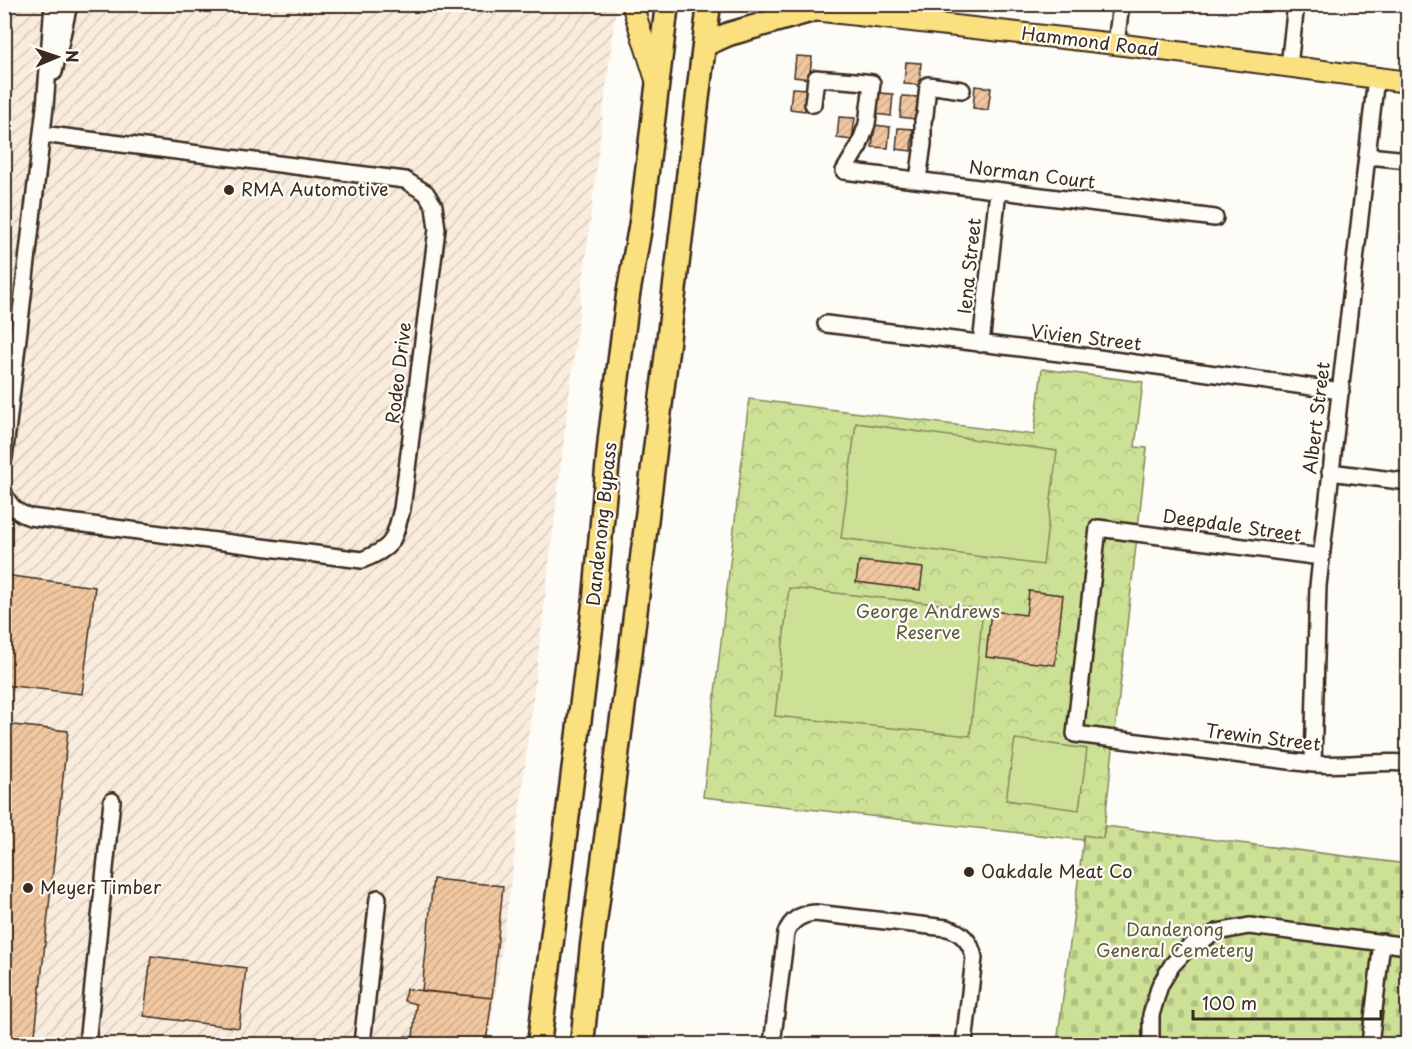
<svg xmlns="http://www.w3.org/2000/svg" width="1412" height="1049" font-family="'Playpen Sans',sans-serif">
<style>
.industrial{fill:url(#industrial-furrows)}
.cemetery{fill:url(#cemetery-stones);stroke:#84865a;stroke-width:1.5}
.park{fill:url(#park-crowns);stroke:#84865a;stroke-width:1.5}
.garden{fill:#cce196;stroke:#84865a;stroke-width:1.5}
.building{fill:url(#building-hatch);stroke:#3b2a1e;stroke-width:1.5}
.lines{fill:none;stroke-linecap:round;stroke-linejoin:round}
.minor-casing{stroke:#3b2a1e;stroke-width:20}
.major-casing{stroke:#3b2a1e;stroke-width:24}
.highway-casing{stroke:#3b2a1e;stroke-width:27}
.minor{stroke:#fdfcf7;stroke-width:15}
.major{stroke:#fbe080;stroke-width:20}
.highway{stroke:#fbe080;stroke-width:22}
.poi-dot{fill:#3b2a1e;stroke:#fdfcf7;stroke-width:2}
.labels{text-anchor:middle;stroke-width:4.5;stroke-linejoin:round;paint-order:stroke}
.street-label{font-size:18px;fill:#3b2a1e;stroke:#fdfcf7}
.poi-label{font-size:18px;fill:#3b2a1e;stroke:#fdfcf7;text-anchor:start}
.park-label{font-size:18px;fill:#5f583c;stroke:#fdfcf7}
</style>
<defs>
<pattern id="industrial-furrows" width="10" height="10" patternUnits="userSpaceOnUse" patternTransform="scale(1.5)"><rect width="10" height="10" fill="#f9ecdd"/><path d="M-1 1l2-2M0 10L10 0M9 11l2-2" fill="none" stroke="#d6cbbd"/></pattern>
<pattern id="cemetery-stones" width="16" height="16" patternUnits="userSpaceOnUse" patternTransform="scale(1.5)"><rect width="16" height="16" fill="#cce196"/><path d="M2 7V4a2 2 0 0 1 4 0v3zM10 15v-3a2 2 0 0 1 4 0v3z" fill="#b0c181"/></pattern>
<pattern id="park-crowns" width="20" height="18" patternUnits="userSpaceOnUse" patternTransform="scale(1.5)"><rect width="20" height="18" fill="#cce196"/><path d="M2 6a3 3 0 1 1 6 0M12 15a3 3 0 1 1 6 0" fill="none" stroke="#b0c181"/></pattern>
<pattern id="building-hatch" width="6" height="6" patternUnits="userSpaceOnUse" patternTransform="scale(1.5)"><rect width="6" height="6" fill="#f0c7a0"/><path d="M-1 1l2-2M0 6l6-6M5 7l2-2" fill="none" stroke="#cfab89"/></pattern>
</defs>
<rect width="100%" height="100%" fill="#fdfcf7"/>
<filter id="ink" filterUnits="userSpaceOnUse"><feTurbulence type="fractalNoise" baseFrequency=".0167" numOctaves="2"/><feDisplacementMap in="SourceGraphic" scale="12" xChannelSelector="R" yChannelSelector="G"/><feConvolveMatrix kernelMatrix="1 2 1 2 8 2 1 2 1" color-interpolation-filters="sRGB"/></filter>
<g filter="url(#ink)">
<!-- industrial -->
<path class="industrial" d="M5,5H616L510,890L488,1044H5Z"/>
<!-- cemetery -->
<path class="cemetery" d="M1105,826L1407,864V1044H1057L1084,835L1103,838Z"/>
<!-- park -->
<path class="park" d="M1042,369L1143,382L1135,447L1147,448L1103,838L1084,835L1083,840L703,797L749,399L1034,435Z"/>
<!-- garden -->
<path class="garden" d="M856,423L1057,451L1043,565L841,538Z
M789,588L983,609L970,736L775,716Z
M1015,739L1087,749L1079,810L1006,800Z"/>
<!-- building -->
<path class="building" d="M796,56L812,57L809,79L794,77Z
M906,62L921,63L919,85L904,84Z
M975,86L991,88L988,110L973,108Z
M792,88L808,89L805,111L790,109Z
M878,93L893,94L891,116L875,114Z
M902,96L918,97L915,119L900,117Z
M839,117L855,118L852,140L837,138Z
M875,125L890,127L888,148L872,147Z
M898,128L913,129L911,151L896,149Z
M859,561L923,568L920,590L856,582Z
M4,575L95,587L82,694L4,685Z
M1029,591L1063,595L1055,665L986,657L991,611L1026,615Z
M4,724L68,731L34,1044H4Z
M433,879L503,886L492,998L422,991Z
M151,956L246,968L239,1028L144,1016Z
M406,989L492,998L486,1043L413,1037L416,1004L404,1001Z
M405,1036L478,1043L477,1044H404Z"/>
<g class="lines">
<!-- minor casing -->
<g class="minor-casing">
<path id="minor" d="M1116,44L1121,4
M1289,66L1296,4
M54,72L69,4
M813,104L816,78C835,80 853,80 872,83L867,124L859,146L844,171L1215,218
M1368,156L1408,160
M918,180L923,144V120L925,115L928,85L962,90
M826,324L1091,357L1341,391
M981,344L998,191
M4,458L45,107L53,4
M1330,472L1408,482
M4,493C9,506 17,513 30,517L362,560C395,547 393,541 402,509L437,229L434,206L426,193L405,180L42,134
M1321,557L1098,528L1075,734L1313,764C1344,766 1376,761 1408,763
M1313,764L1318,586L1376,77
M87,1044L112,801
M362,1044L378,898
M772,1044L786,933C791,920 801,914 815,913L947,928C962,932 971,942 974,958L964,1044
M1151,1044V1015L1160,985L1172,965L1189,947L1217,932L1249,926L1408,946
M1370,1044L1382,942"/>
</g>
<!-- major casing -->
<g class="major-casing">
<path id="major" d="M632,4L657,83
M772,4L813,10L1116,44L1408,82"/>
</g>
<!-- highway casing -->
<g class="highway-casing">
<path id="highway" d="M704,45L729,34L813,10
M539,1044L595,597L610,437L628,295L641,222L667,4
M582,1044L592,945L630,657L709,4"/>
</g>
<!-- minor -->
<use href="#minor" class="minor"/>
<!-- major -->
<use href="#major" class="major"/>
<!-- highway -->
<use href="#highway" class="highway"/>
</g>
</g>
<!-- markers -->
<g class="poi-dot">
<circle cx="229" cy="190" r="6"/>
<circle cx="969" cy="872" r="6"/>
<circle cx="28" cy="888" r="6"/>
</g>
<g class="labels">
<!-- street labels -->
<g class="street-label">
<text transform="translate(1090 42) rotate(7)" y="6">Hammond Road</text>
<text transform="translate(1032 175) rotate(7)" y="6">Norman Court</text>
<text transform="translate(970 266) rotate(-84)" y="6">Iena Street</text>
<text transform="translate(1086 338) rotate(7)" y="6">Vivien Street</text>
<text transform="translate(399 373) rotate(-83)" y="6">Rodeo Drive</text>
<text transform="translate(1317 418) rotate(-83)" y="6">Albert Street</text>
<text transform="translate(602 524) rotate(-84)" y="6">Dandenong Bypass</text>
<text transform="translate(1232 526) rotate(8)" y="6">Deepdale Street</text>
<text transform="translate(1263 738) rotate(7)" y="6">Trewin Street</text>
</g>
<!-- poi labels -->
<g class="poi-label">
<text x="241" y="196">RMA Automotive</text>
<text x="981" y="878">Oakdale Meat Co</text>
<text x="40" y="894">Meyer Timber</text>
</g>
<!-- park labels -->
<g class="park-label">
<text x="928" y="618">George Andrews<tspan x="928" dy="21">Reserve</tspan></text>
<text x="1175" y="936">Dandenong<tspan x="1175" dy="21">General Cemetery</tspan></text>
</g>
</g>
<!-- margin -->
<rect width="1412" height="1049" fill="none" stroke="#fdfcf7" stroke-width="24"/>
<rect x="12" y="12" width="1388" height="1025" fill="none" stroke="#3b2a1e" stroke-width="2" filter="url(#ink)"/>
<!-- north arrow -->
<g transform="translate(57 57) rotate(88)" stroke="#fdfcf7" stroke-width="4.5" paint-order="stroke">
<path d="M0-4.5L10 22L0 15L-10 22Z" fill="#3b2a1e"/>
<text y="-9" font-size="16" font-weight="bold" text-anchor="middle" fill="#3b2a1e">N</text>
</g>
<!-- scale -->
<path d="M1193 1010v9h188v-9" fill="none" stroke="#3b2a1e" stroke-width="3"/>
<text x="1202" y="1010" font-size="18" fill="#3b2a1e" stroke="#fdfcf7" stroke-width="4.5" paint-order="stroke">100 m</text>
</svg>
